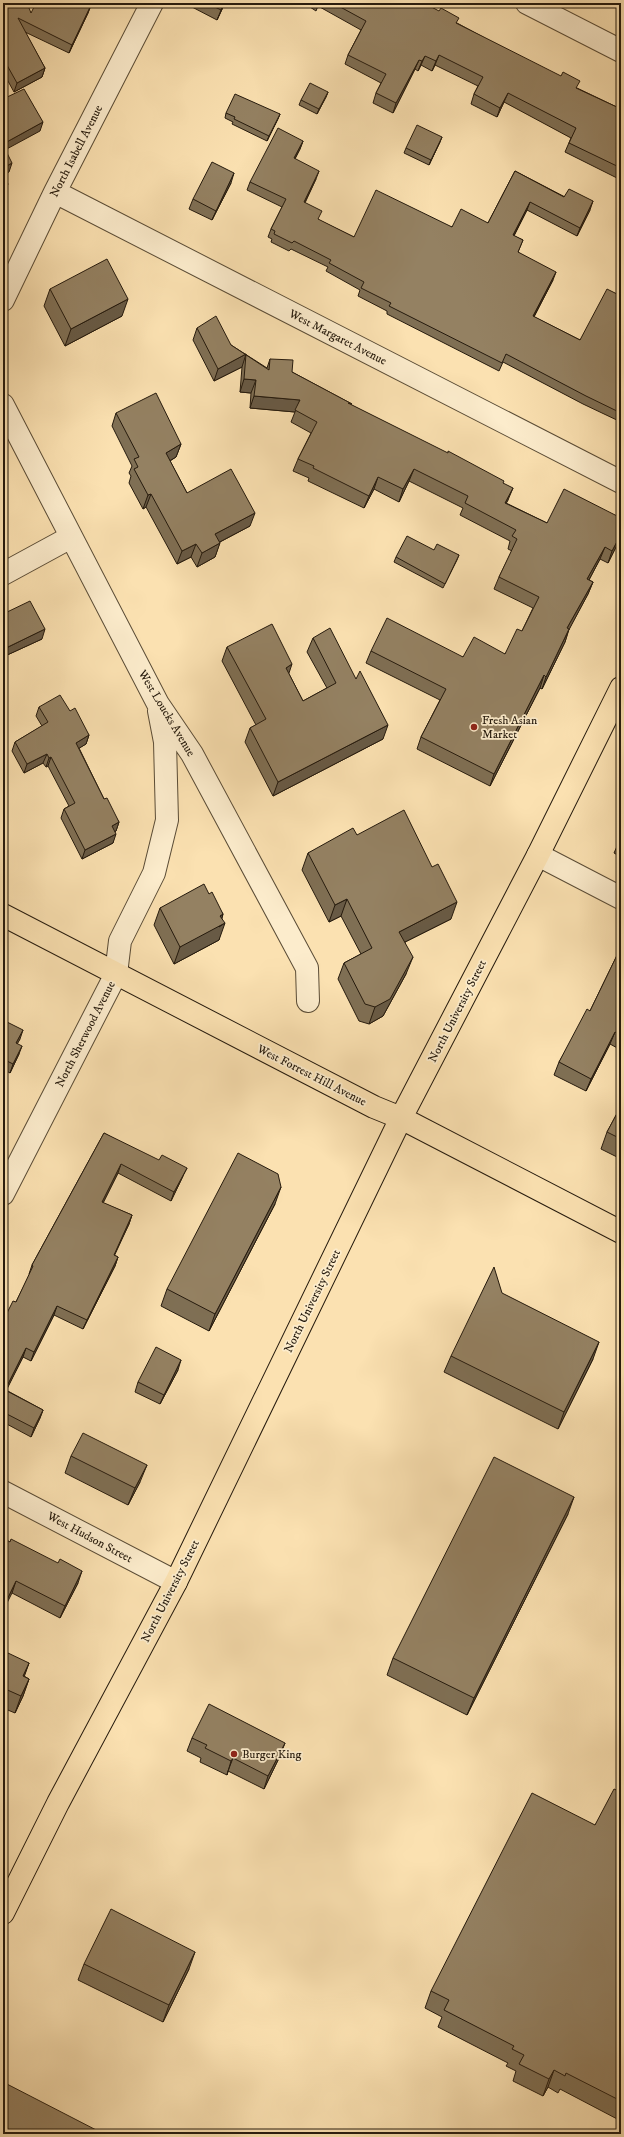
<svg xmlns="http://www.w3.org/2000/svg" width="624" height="2137" font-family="'IM FELL DW Pica',serif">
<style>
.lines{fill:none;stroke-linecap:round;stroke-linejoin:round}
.minor-casing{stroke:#5a4c36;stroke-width:24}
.major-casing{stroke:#251a0d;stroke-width:24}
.minor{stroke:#fceccc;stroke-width:22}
.major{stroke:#fbe1b1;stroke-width:22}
.wall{fill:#7f6f54;stroke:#251a0d}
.shaded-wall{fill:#685a45;stroke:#251a0d}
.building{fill:#948162;stroke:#251a0d}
.poi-dot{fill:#8f2418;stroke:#fceccc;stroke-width:1.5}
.labels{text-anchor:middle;stroke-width:3.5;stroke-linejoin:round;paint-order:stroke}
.street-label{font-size:12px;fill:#251a0d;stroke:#fceccc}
.poi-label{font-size:12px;fill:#251a0d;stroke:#fceccc;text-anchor:start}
</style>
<rect width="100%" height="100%" fill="#fbe1b1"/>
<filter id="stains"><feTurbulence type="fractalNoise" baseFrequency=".005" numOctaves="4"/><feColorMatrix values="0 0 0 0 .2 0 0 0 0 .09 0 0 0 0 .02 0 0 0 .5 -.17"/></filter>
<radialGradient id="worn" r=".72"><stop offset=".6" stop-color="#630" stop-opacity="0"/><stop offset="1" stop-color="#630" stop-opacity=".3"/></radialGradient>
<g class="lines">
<!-- minor casing -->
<g class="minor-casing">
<path id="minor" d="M527,3L621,51
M55,192L621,482
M3,300L55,192L152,3
M3,405L158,704L192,754L307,968L308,1001
M3,574L71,537
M538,855L621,898
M3,1194L116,974L120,941L154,873L167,820L165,742L159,711
M3,1492L176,1582"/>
</g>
<!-- major casing -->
<g class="major-casing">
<path id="major" d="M3,915L374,1107L401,1118L621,1232
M3,1913L58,1803L176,1582L401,1118L538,855L621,688"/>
</g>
<!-- minor -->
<use href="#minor" class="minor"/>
<!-- major -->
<use href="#major" class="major"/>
</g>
<!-- wall -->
<path class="wall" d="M3,3L31,13L91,5L88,13L69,53L25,32L45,68L42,77L14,92L3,72Z
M193,3H225L217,20L192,7Z
M304,3H424L457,23L577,88L621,109V180L565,152L571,138L504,102L497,117L471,104L474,94L478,86L435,65L432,71L421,65L418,71L415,69L393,113L373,103L376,93L381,83L345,64L348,55L361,30L318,6L316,11Z
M328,92L326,97L317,114L299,105L301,100Z
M226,113L280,114L267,141L232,124L233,122L225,118Z
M303,141L300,149L295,159L316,179L305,203L319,220L354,237L488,223L515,171L590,210L577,236L527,210L514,236L523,240L518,252L553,280L534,317L580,340L621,296V422L583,404L503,362L499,371L387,314V311L358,296L360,290L326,271L328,267L291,249L289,251L271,242L272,239L268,237L271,229L282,207L247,190L250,182Z
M440,142L429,165L404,153L406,148Z
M231,183L212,220L189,209L193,199Z
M50,289L122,316L65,346L44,306Z
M197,328L231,345L267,368L270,359L292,372L352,404L351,405L503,483L508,500L506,503L547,523L621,537L608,563L600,559L589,580L593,582L588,594L569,629L565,642L542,689L540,688L490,786L417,749L421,737L440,700L366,663L371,651L463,657L505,654L522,631L533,608L494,589L499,577L512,551L508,549L510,541L460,515L463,508L409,481L399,502L374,489L364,508L308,481L309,478L293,471L298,459L311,433L291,422L295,412L250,408L251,393L240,392L242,367L214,381L193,340Z
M116,413L181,444L176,457L170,461L187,493L250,526L220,542L215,557L197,567L191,557L177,564L146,507L143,509L129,483L131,476L129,473L132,466L112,426Z
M434,550L459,555L457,560L443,588L394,562L396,557Z
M3,614L42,639L5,656L3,653Z
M313,638L383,739L273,796L245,742L250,728L256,725L222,661L227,647L289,674L303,701L327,688L307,652Z
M39,707L70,711L89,735L86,744L79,748L104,799L119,822L116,831L115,832L113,843L82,859L61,818L64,809L69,806L48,766L46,767L43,763L24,773L12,751L15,742L42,726L36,716Z
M357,835L451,919L405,942L406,974L383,1016L369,1024L359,1021L338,979L344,963L361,954L341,916L329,922L302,870L308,853Z
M621,838V857L614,853L618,844Z
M209,894L223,914L222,918L219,940L174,964L154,925L160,908Z
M621,947V1050L610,1044L586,1091L554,1075L559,1062L590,1011Z
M3,1020L20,1039L17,1043L19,1054L10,1073L3,1069Z
M621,1106V1159L601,1149L607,1132Z
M104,1133L183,1176L171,1201L118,1173L103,1203L132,1215L129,1224L114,1255L118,1257L115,1266L83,1329L54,1315L31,1361L23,1357L6,1390L43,1410L40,1418L31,1437L3,1422V1321L16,1302L30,1274H29L32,1265Z
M275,1204L209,1331L161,1306L167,1289Z
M451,1356L593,1359L558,1429L444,1372Z
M178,1370L160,1404L135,1392L138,1382Z
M71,1456L140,1482L128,1505L65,1473Z
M568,1514L467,1715L387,1675L393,1658Z
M3,1538L78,1583L60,1618L12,1593Z
M3,1663H29L24,1676L29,1679L23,1696L15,1713L3,1708Z
M192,1738L280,1756L264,1789L228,1771L227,1775L200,1762L201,1758L187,1751Z
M621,1792V2121L560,2089L558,2093L548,2087L543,2096L513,2081L516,2071L506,2066L508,2063L438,2027L442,2017L425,2008L431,1991L595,1825Z
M84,1964L189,1969L163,2022L78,1980Z"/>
<!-- shaded-wall -->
<path class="shaded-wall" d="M224,3H225L217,20L221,10Z
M91,5L88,13L69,53L72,45Z
M439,55L435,65L432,71L436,61Z
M425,56L421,65L418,71L422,61Z
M419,60L415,69L393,113L396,103Z
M45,68L42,77L14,92L17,83Z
M328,92L326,97L317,114L319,109Z
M508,93L504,102L497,117L500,108Z
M280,114L278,119L267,141L269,136Z
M43,122L40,131L3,151V144Z
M442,137L440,142L429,165L431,160Z
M303,141L300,149L291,166L294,158Z
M12,163L9,172L3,175V168Z
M319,171L316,179L301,210L304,202Z
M234,173L231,183L212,220L216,211Z
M8,184L5,192L3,193V186Z
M593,201L590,210L577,236L580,228Z
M530,202L527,210L510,243L513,235Z
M556,272L553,280L530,324L533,316Z
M128,299L122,316L65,346L71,329Z
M246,354L242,367L214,381L218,369Z
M244,379L256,380L251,393L240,392Z
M254,396L300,400L295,412L250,408Z
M181,444L176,457L161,466L166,453Z
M414,469L409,481L399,502L403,489Z
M378,477L374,489L364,508L369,496Z
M513,488L508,500L500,515L505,503Z
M151,494L146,507L143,509L148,495Z
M255,513L250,526L210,547L215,534Z
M621,534V537L608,563L612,551Z
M220,543L215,557L197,567L202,553Z
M196,544L191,557L177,564L182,551Z
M605,547L600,559L583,591L587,579Z
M593,582L588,594L563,641L567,628Z
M45,629L42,639L5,656L8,647Z
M569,629L565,642L542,689L546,677Z
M292,664L287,679L286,668Z
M544,675L540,688L490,786L494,774Z
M388,725L383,739L273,796L278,782Z
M89,735L86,744L73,752L76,743Z
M47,754L43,763L24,773L27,764Z
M51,757L48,766L46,767L49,758Z
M119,822L116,831L109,835L112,826Z
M116,834L113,843L82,859L85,850Z
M347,899L341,916L329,922L335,905Z
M457,902L451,919L393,948L399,932Z
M223,914L219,927L225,923L219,940L174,964L180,947Z
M413,957L406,974L383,1016L369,1024L375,1007Z
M23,1030L20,1039L13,1052L16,1043Z
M615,1032L610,1044L586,1091L591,1079Z
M22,1046L19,1054L10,1073L13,1064Z
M121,1164L118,1173L99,1211L102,1202Z
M187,1168L183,1176L171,1201L174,1192Z
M281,1187L275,1204L209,1331L215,1314Z
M132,1215L129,1224L111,1263L114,1255Z
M118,1257L115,1266L83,1329L87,1320Z
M57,1306L54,1315L31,1361L34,1352Z
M599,1342L593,1359L558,1429L564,1412Z
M26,1348L23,1357L3,1397L5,1390Z
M181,1360L178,1370L160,1404L164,1395Z
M43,1410L40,1418L31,1437L34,1428Z
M147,1465L140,1482L128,1505L135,1488Z
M574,1497L568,1514L467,1715L474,1698Z
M82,1571L78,1583L60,1618L65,1606Z
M16,1581L12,1593L3,1611V1608Z
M29,1663L23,1680V1676Z
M29,1679L23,1696L15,1713L21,1696Z
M285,1743L280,1756L264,1789L268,1776Z
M233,1758L228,1771L227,1775L231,1761Z
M195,1952L189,1969L163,2022L169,2005Z
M554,2070L548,2087L543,2096L549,2079Z"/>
<!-- building -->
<path class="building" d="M3,3H27L31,13L36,3H88L91,5L72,45L18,18L45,68L17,83L3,58L6,57L3,49Z
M207,3H224L221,10Z
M333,3H424L439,11L441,8L459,18L456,23L561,76L563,72L580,81L576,88L621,109V168L569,143L576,128L508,93L500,108L474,94L483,77L439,55L436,61L425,56L422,61L419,60L396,103L376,93L386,74L348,55L366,21Z
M310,83L328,92L319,109L301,100Z
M24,89L43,122L3,144V99Z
M235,94L280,114L269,136L234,119L235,117L226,113Z
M417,125L442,137L431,160L406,148Z
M278,128L303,141L294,158L319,171L304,202L322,211L318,219L354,237L376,190L452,227L461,209L488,223L515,171L564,197L569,189L593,201L580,228L530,202L513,235L523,240L518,252L556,272L533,316L580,340L607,289L621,296V413L586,396L506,354L502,363L389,306L391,303L361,288L364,282L329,263L331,260L294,241L292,243L274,234L275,231L271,229L286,199L250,182Z
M3,145L12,163L3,168Z
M212,162L234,173L216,211L193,199Z
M3,174L8,184L3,186Z
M107,259L128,299L71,329L50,289Z
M216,316L231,345L269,370L270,359L293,360L292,372L352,404L348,403L448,453V451L504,481L503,483L513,488L505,503L547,523L564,489L621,518V534L612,551L605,547L587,579L593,582L567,628L569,629L546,677L544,675L494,774L421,737L446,689L371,651L387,618L463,657L474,637L505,654L517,629L522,631L539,597L499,577L517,539L512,536L516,530L465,503L468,496L414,469L403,489L378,477L369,496L313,468L314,466L298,459L317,422L295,410L300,400L254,396L256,380L244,379L246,354L218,369L197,328Z
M156,393L181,444L166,453L187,493L231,469L255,513L215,534L220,543L202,553L196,544L182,551L151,494L148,495L134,469L138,467L134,459L139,457L116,413Z
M407,536L434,550L437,544L459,555L445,584L396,557Z
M30,601L45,629L8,647L3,636V614Z
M272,624L292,664L286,668L303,701L336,683L313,638L330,628L356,679L360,671L388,725L278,782L250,728L266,719L227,647Z
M60,695L70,711L75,708L89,735L76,743L104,799L107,798L119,822L112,826L116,834L85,850L64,809L75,803L51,757L49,758L47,754L27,764L15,742L48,722L39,707Z
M404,810L432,867L438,864L457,902L399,932L413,957L390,999L375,1007L365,1004L344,963L372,948L347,899L335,905L308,853L353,828L357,835Z
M621,838V846L618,844Z
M204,884L209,894L212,892L223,914L220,916L225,923L180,947L160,908Z
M621,947V1035L615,1032L591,1079L559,1062L587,1009L590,1011Z
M3,1020L23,1030L16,1043L22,1046L13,1064L3,1059Z
M621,1106V1139L607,1132Z
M104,1133L159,1160L162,1155L187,1168L174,1192L121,1164L102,1202L132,1215L114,1255L118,1257L87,1320L57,1306L34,1352L26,1348L5,1390L43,1410L34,1428L3,1412V1321L13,1301L16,1302L33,1266L32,1265Z
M238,1153L278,1174L281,1187L215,1314L167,1289Z
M494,1267L502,1293L599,1342L564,1412L451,1356Z
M156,1347L181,1360L164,1395L138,1382Z
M83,1433L147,1465L135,1488L71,1456Z
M494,1457L574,1497L474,1698L393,1658Z
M3,1538L10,1542L11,1539L58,1563L60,1559L82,1571L65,1606L16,1581L3,1608Z
M8,1653L29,1663L23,1676L29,1679L21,1696L3,1688V1663Z
M209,1704L285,1743L268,1776L233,1758L231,1761L205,1748L207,1745L192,1738Z
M614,1789L621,1792V2101L566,2073L565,2076L554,2070L549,2079L519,2064L524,2055L512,2049L514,2046L444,2010L449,2000L431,1991L532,1793L595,1825Z
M111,1909L195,1952L169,2005L84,1964Z
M3,2082L102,2133V2134H3Z"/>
<!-- markers -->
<g class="poi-dot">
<circle cx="474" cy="727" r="4"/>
<circle cx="234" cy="1754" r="4"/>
</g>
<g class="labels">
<!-- street labels -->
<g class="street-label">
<text transform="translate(76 151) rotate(-63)" y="4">North Isabell Avenue</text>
<text transform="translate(338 337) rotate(27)" y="4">West Margaret Avenue</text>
<text transform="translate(167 713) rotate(59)" y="4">West Loucks Avenue</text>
<text transform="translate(457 1011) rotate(-63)" y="4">North University Street</text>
<text transform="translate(85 1034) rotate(-63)" y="4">North Sherwood Avenue</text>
<text transform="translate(312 1075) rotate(27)" y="4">West Forrest Hill Avenue</text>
<text transform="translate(312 1301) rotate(-64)" y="4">North University Street</text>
<text transform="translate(90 1537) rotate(28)" y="4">West Hudson Street</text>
<text transform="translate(170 1591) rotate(-63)" y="4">North University Street</text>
</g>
<!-- poi labels -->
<g class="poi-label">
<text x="482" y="724">Fresh Asian<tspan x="482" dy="14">Market</tspan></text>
<text x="242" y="1758">Burger King</text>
</g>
</g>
<!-- margin -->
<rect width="624" height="2137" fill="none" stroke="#fbe1b1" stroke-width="16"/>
<rect x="4" y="4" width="616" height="2129" fill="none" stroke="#251a0d" stroke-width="2"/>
<rect x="8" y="8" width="608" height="2121" fill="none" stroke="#251a0d"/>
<rect width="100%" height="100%" filter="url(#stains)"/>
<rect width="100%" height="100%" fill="url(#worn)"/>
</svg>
